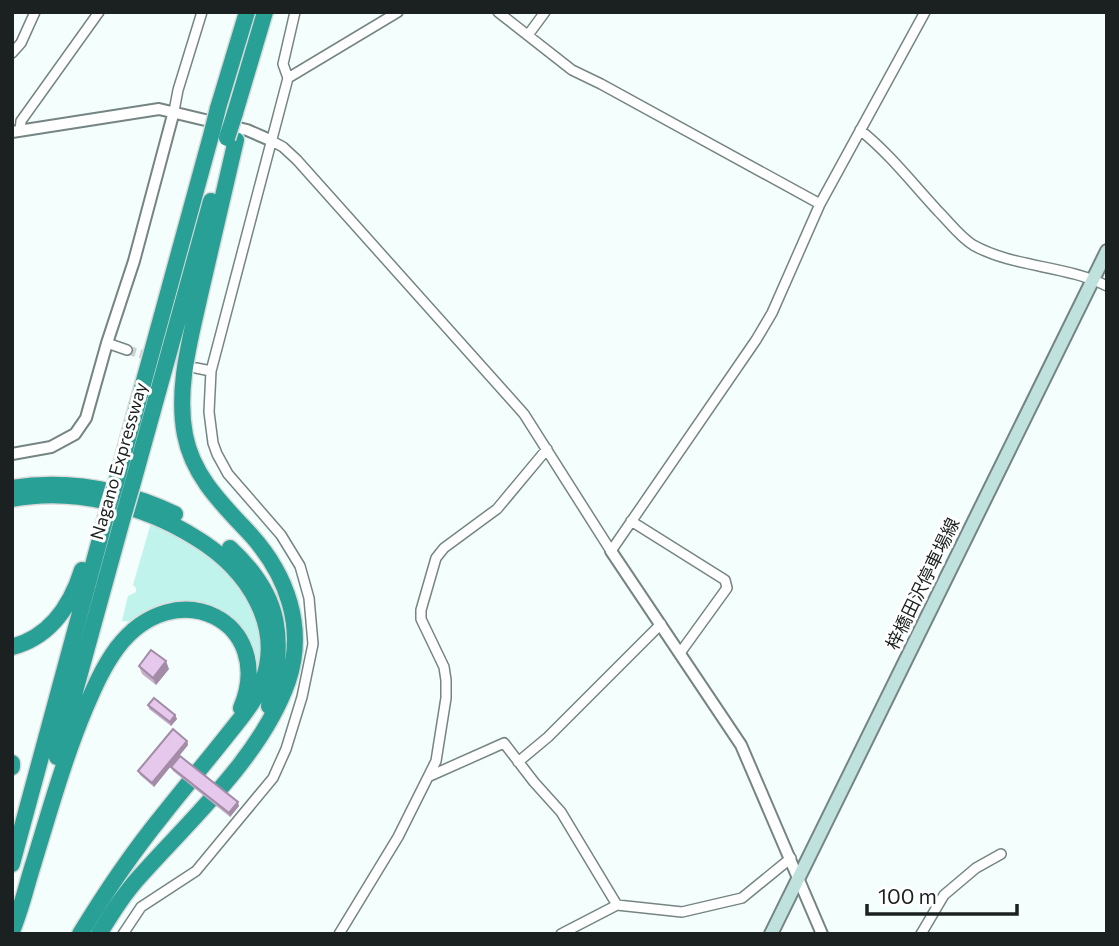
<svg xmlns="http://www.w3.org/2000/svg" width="1119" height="946" font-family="Commissioner,'Noto Sans JP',sans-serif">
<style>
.green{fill:#bff3ec}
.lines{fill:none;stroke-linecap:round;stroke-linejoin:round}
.minor-tunnel{stroke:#c9d2d1;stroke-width:9;stroke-dasharray:9 4.5;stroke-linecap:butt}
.minor-casing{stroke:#758583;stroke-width:12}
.tertiary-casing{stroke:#758583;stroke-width:14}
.secondary-casing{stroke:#758583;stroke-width:16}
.motorway-casing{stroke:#dbdbdb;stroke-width:19}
.minor{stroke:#fff;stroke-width:9}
.tertiary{stroke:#fff;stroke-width:10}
.secondary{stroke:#bfe2df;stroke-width:12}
.motorway{stroke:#29a095;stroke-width:16}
.motorway-bridge-casing{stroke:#dbdbdb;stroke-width:19;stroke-linecap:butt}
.motorway-bridge{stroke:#29a095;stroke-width:16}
.wall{fill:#c7accc}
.shaded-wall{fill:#a28ca6}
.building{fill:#e7c8ed;stroke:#a28ca6;stroke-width:2}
.labels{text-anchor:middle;stroke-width:6;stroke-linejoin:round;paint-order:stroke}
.street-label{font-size:18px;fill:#1b2120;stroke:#fff}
</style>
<rect width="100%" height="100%" fill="#f4fefd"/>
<!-- green -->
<path class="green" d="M151,523L183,538L219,562L247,591L263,637L262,667L254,666L244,636L183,603L150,610L133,622L122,621L128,596L136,592V588L133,585Z"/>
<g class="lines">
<!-- minor-tunnel -->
<path class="minor-tunnel" d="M127,350L187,366"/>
<!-- minor casing -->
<g class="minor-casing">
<path id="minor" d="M498,12L572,70L601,84L820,204
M528,35L545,12
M12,53L21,43L35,12
M288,78L398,12
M174,111L178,90L202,12
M860,130C889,153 913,184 938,211C949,222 960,237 973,245C1014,268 1066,265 1107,286
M20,131L21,121L99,12
M270,140L283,147L297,160L524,414L611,551L756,340L772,313L820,204L925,12
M107,343L127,350
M196,368L211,371
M631,521L725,580L727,588L680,653
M518,762L548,737L661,624
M430,776L504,743L534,782L561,812L617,905
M123,934L141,907L196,871L273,778L286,749L302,697L313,644L309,598L300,566L281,535L228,474L217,454L213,443L209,412L211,371L288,78L283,64L295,12
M339,934L398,837L436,761L446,698V680L444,667L421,619V610L436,558L444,548L497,509L547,449
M561,934L617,905L682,912L742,898L791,858
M921,934L944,895L976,868L1001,854"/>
</g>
<!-- tertiary casing -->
<g class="tertiary-casing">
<path id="tertiary" d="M12,132L159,109L247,130L270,140
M12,454L51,447L75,434L86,418L107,343L134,261L174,111
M611,551L741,745L822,934"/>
</g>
<!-- secondary casing -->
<g class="secondary-casing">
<path id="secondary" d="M771,934L1107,251"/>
</g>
<!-- motorway casing -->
<g class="motorway-casing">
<path id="motorway" d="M218,108L247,12
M235,113L265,12
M116,483L212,132
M132,486L211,201
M12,488C68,479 124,490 175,514
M12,499C73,487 144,505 196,538C247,569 288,628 259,690C252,706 240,719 229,733C207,761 184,788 162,816C132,853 105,893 80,934
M230,548C283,597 285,639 269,706
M12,647C50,637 71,605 82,570
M57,757L123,517
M12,763V767
M12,864L107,513
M12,931C21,910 26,887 33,865C49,813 64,759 85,709C94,688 103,667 117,648C176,570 277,622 241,708
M99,934C112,913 125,892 142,874C193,817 262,755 288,681C306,628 287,575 251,535C223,505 193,477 185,435C176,388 190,341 200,295C212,243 224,192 236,140"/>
</g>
<!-- minor -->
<use href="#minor" class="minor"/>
<!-- tertiary -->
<use href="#tertiary" class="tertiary"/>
<!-- secondary -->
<use href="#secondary" class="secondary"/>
<!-- motorway -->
<use href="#motorway" class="motorway"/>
<!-- motorway-bridge casing -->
<g class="motorway-bridge-casing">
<path id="motorway-bridge" d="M212,132L218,108
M227,138L235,113
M107,513L116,483
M123,517L132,486"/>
</g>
<!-- motorway-bridge -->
<use href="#motorway-bridge" class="motorway-bridge"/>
</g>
<!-- wall -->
<path class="wall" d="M139,666L169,669L156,685L142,674Z
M148,705L175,715L177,719L171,726L149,709Z
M187,741L188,745L154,787L140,775L138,771Z
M171,767L239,806L230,817L173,771Z"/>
<!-- shaded-wall -->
<path class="shaded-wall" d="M166,661L169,669L156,685L153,678Z
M175,715L177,719L171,726L170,722Z
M187,741L188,745L154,787L152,783Z
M238,802L239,806L230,817L229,813Z"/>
<!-- building -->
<path class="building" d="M151,650L166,661L153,678L139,666Z
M154,698L175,715L170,722L148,705Z
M173,729L187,741L152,783L138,771Z
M180,756L238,802L229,813L171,767Z"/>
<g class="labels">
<!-- street labels -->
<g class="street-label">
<text transform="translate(119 461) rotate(-74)" y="6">Nagano Expressway</text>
<text transform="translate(923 584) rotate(-64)" y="6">梓橋田沢停車場線</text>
</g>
</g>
<!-- border -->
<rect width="1119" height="946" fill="none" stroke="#1b2120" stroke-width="28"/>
<!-- scale -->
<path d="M867 904v10h150v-10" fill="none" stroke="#1b2120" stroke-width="3.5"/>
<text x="878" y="904" font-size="21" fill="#1b2120" stroke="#ffffff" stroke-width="5" paint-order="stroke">100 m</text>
</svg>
